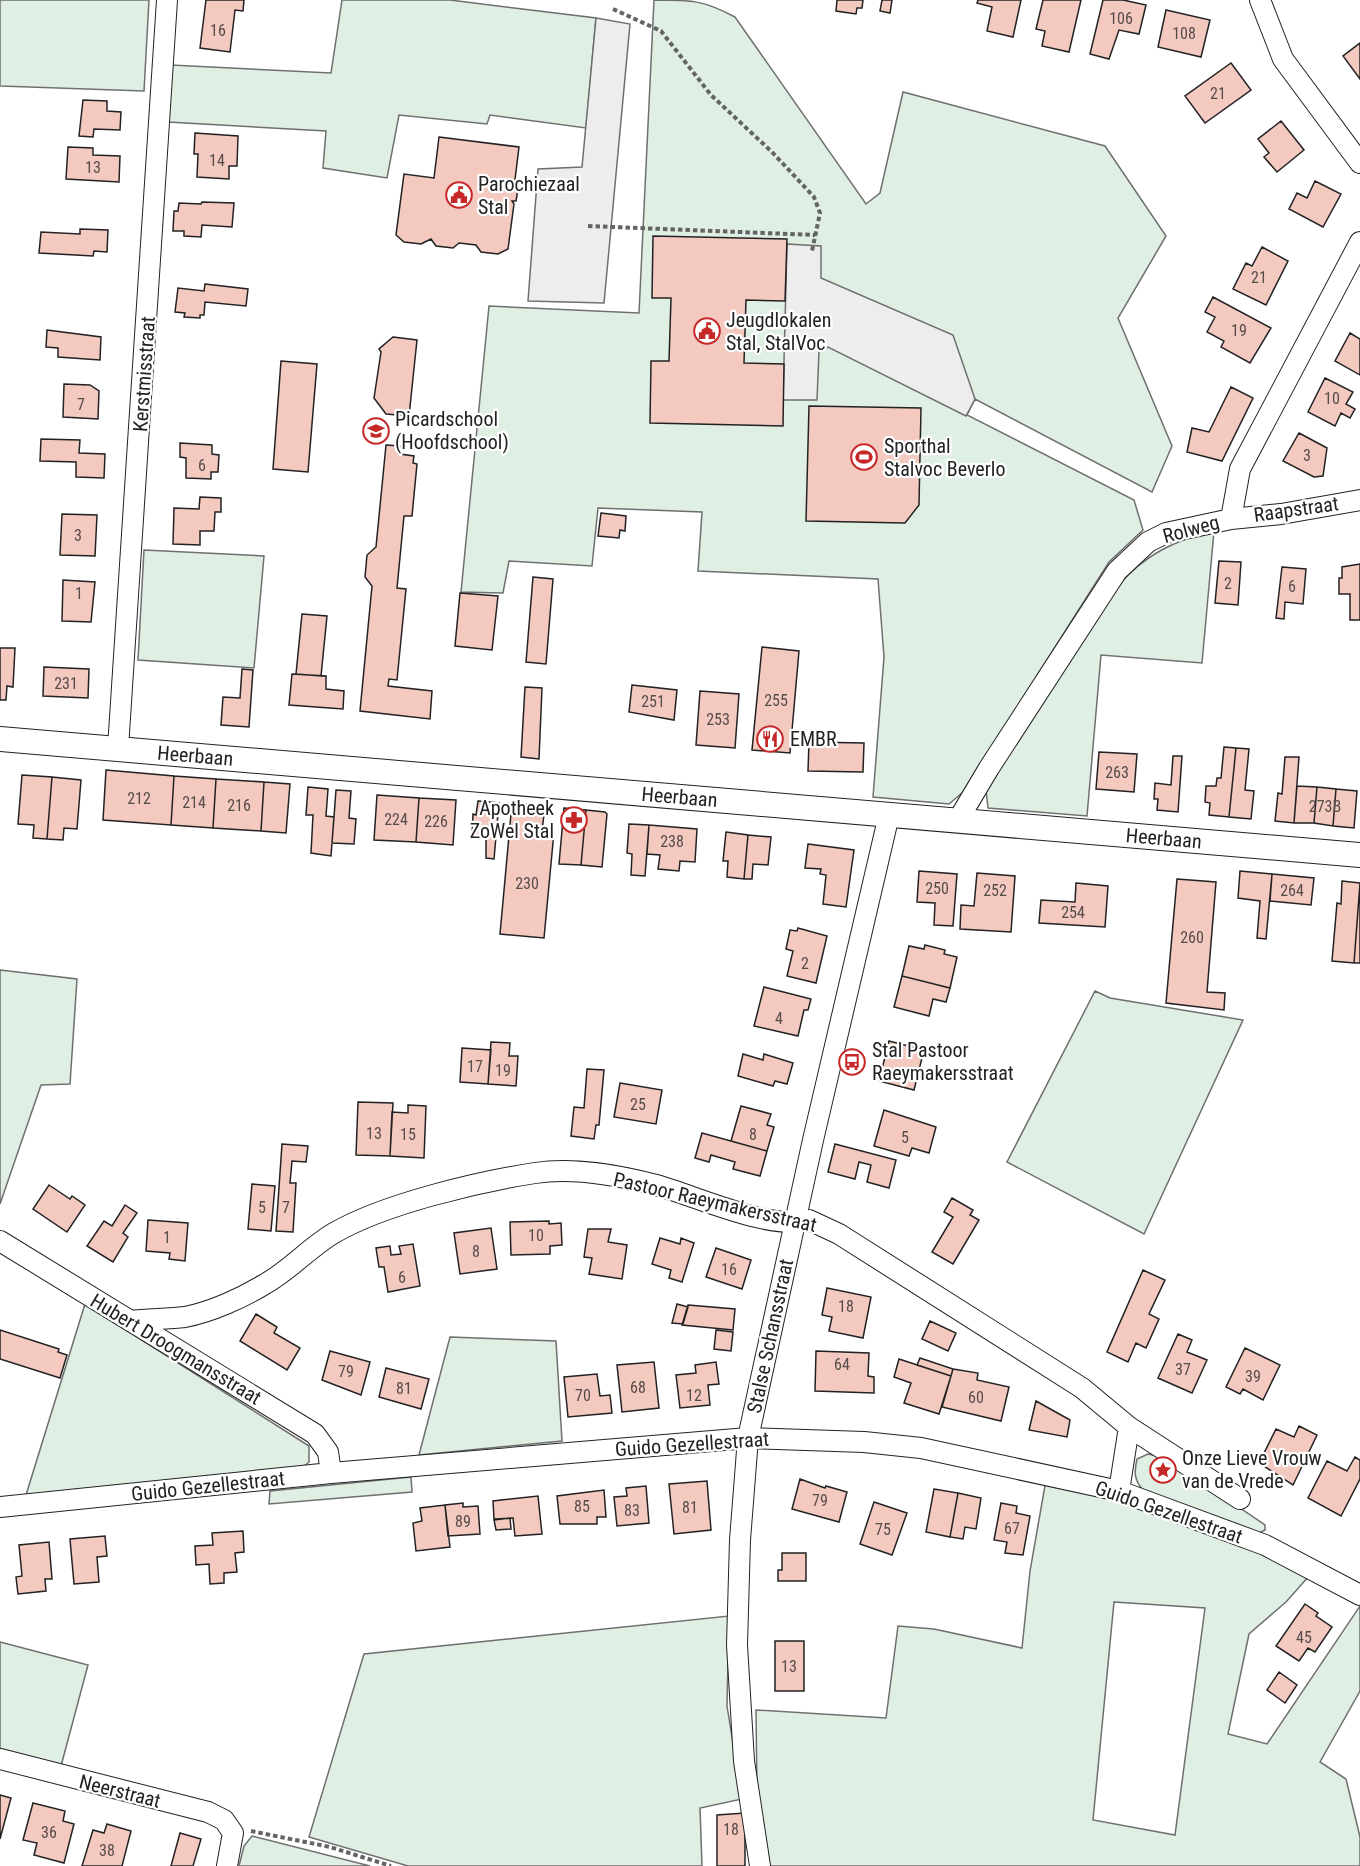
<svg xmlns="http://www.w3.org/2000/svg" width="1360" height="1866" font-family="'Roboto Condensed',sans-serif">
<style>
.green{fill:#e0efe3;stroke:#6f6f6f;stroke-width:1.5;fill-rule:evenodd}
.parking{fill:#ededed;stroke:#6f6f6f;stroke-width:1.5}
.building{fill:#f3c9c0;stroke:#222;stroke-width:1.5}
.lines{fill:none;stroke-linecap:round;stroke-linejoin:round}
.minor-casing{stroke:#222;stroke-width:22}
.tertiary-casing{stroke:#222;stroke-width:26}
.path{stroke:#646464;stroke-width:4;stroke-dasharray:4.5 3;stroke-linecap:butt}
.minor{stroke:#fff;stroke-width:20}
.tertiary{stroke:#fff;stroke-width:24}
.labels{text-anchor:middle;stroke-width:4.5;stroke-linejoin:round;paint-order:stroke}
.number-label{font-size:16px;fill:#564c4a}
.poi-label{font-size:20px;fill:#222;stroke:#fff;text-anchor:start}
.street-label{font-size:20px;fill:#222;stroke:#fff}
</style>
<rect width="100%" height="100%" fill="#fff"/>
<!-- green -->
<path class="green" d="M0,0H149L144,91L0,86Z
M342,0H450L596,18L586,128L490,115L487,124L399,115L387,178L323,168L326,131L168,122L171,65L331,73Z
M654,0C692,0 703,0 735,17L866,204L880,193L903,92L1105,146L1166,236L1118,318L1172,446L1152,492L975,399L967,415L1134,500L1143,530L1109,562L963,792L949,804L873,797L884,657L878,579L698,571L702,512L598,508L592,566L509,561L503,593L461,592L489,306L639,313Z
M1214,531L1202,663L1101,655L1087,816L988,808L986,790L1118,586C1144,555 1175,540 1214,531Z
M144,550L264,556L254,668L138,660Z
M0,970L77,979L70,1084L41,1085L0,1204Z
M1095,991L1110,998L1243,1020L1144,1234L1007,1162Z
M85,1304L309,1446V1462L301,1469L26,1495Z
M450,1337L556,1341L562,1441L419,1455Z
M1148,1454L1166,1458L1265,1525V1530L1259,1533L1143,1490C1134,1480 1134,1472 1137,1459Z
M411,1477L412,1492L269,1504L270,1491Z
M1046,1480C1136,1504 1226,1534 1309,1576L1286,1602L1249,1634L1228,1734L1267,1744L1360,1606V1691L1320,1762L1346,1779L1360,1837V1866H767L757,1791L756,1710L886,1718L898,1626L934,1629L1022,1648L1030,1571ZM1114,1602L1205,1608L1175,1835L1093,1820Z
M729,1616L727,1706L742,1799L700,1808L702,1866H408L309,1837L364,1654Z
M0,1642L88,1665L61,1766L0,1749Z
M252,1836L370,1866H239L244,1846Z"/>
<!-- parking -->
<path class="parking" d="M596,18L630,24L604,303L528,301L538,169L582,167Z
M787,244L821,246V278L953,335L975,399L966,416L828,347L819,352L817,400H783Z"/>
<!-- building -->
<path class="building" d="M206,0H244L243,11L235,10L230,52L200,48Z
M837,0H863L862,8H857L856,14L836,11Z
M882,0H892L890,13L880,11Z
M978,0H1021L1013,37L987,31L992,7L977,3Z
M1043,0H1081L1069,52L1042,46L1045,31L1036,29Z
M1103,0H1123L1146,5L1139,34L1119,30L1109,59L1090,54Z
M1166,10L1210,20L1201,57L1158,47Z
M1360,43V79L1343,56Z
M1231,63L1251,90L1205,123L1185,96Z
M83,100L107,101V111L121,112L120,130L94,129L93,137L79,136Z
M1281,121L1304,150L1277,172L1264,157L1269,153L1258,139Z
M195,133L238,136L237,166H229V179L197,177L198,154H194Z
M439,137L519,147L514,188L518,189L516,201H512L514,204L508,249L498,254L481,252L476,245L459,243L453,248L436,246L431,239L421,244L404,242L396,235L404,174L434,178Z
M68,147L93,148V155L120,156L119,182L66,179Z
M1315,181L1341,194L1323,227L1289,209L1297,193L1307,198Z
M202,202L234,203L232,227L202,225L201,237L184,236V231H173L174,211H178L179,203L201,204Z
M80,229L108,230L107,252L94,251L93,256L39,253L41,232L80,234Z
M653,236L787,239L785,301L746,300L744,363L784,364L783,426L650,423L651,361H669L671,298H652Z
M1262,247L1288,261L1266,305L1233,289L1246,263L1252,266Z
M205,284L248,289L246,306L205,302L204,315H200V318L184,317L185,313L175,312L178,288L204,291Z
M1213,297L1271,328L1250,363L1221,347L1224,341L1207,332L1215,317L1205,312Z
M47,330L101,337L100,360L58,357V348L46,347Z
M1350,333L1360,339V375L1335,361Z
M393,337L417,340L409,416L386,414L374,398L381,352L379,349Z
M281,361L317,364L308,472L273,469Z
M1325,378L1353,392L1346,404L1355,409L1350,418L1341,413L1335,426L1308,412Z
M64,384L90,385L99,391L98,419L63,417Z
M1231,387L1253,398L1222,461L1187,452L1192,428L1209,432Z
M809,406L921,408L919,505L905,523L806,521Z
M1299,433L1327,448L1323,476L1314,477L1283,461Z
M41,439L80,440L79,453L105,454L104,478L76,477V462L40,461Z
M180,443L212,445V454L219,455L218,472H211V479L186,478V458L180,457Z
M386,445L401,446L400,454L414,456L413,463L417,464L412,516H404L397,588L406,589L397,680L389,679L388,686L432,691L430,719L360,711L372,586L365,577L367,555L376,547Z
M200,497L221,498V512H215L214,531H200V545L173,544L174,508L199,509Z
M601,513L626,516L625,531L620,530L619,538L598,536Z
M62,514L97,515L95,556L60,555Z
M1219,561L1241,562L1238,605L1215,603Z
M1360,564V620H1350V594H1339V578H1342V567Z
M1282,567L1306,569L1303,604L1285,602L1284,619L1276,618Z
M533,577L553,579L546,664L526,662Z
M63,580L95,582L91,622L62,621Z
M460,593L498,596L492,650L455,646Z
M302,614L327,616L321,676L296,674Z
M762,647L799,651L790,753L752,750Z
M0,648H15L13,687L7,686L6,700H0Z
M44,667L89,669L88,698L43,696Z
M242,669L253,670L249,727L221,725L223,697L240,698Z
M292,674L326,676V689L344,691L343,709L289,705Z
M632,685L677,690L674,720L629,712Z
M525,687L542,688L539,759L521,757Z
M700,691L739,694L735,748L696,745Z
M809,742L864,743L863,772L808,771Z
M1224,747L1236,748L1229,817L1209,815L1210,803L1205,802L1206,786H1216L1217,778H1221Z
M1236,748L1249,749L1245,790L1254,791L1251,819L1229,817Z
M1099,752L1137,754L1134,792L1096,789Z
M1173,756H1182L1178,812L1157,810L1158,799H1154L1155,783L1171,785Z
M1285,757H1299L1294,823L1275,821L1278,793L1282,794Z
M106,770L174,776L171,825L103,820Z
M22,775L52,777L47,839L33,838L34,825L18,824Z
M174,776L216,779L213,828L171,825Z
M52,777L81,780L77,829L64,828L63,840L47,839Z
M216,779L264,782L261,831L213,828Z
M264,782L290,784L286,833L261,831Z
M1297,786L1317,787L1314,823H1294Z
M308,787L328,789L326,816L334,817L331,856L311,853L313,815H306Z
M1317,787L1336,789L1333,826L1314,823Z
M1336,789L1357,791L1354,828L1333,826Z
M336,790L351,791L349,818L356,819L354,844L332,843Z
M377,795L419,798L416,842L374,840Z
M419,798L456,800L453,845L416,842Z
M478,801L499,803L494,859L486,858V838L472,837L473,814L476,815Z
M512,803L545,806L542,831L554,832L544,938L500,934Z
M564,808L586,810L581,865L559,864Z
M586,810L605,812L607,814L602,867L581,865Z
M629,824L649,825L645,876L631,875L632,854L627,853Z
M649,825L697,829L695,862L680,861L679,871L658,869L660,855L647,854Z
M726,832L748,835L744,879L727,877L728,861H723Z
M748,835L771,837L768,865L753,864L752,879H744Z
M808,844L854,850L846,907L823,904L826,875L820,874L821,869L805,868Z
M919,871L957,874L953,926L934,925L935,903L917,902Z
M1240,871L1272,874L1266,939L1257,938L1260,901L1238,898Z
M977,873L1015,876L1011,932L960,929L961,905L974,906Z
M1272,874L1314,878L1311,905L1270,901Z
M1177,879L1216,882L1207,992L1225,993L1224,1010L1166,1003Z
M1342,881L1360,883L1354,963L1332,961L1337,903L1341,904Z
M1076,883L1108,886L1105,927L1039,923L1041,900L1075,902Z
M1360,883V963H1354Z
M798,928L827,936L816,983L787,976L793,951L786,949L790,930L797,931Z
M925,945L945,950L944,954L957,957L950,988L902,976L909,946L924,949Z
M902,976L950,988L946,1002L933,999L929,1016L894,1007Z
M764,987L811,999L808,1010H804L798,1036L754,1026Z
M889,1041L924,1050L914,1090L879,1081Z
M491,1042L510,1043L509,1056H518L516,1086L488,1084Z
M462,1048L491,1050L488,1084L460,1082Z
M743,1054L763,1060L764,1054L793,1063L787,1084L775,1081L773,1086L738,1076Z
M587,1069L604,1070L599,1125H596L594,1139L571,1136L574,1107L584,1108Z
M620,1083L662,1090L656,1124L614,1117Z
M358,1102L393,1103L390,1156L356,1155Z
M408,1105L426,1106L424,1158L390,1156L392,1112L408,1113Z
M741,1106L771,1114L767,1125L774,1127L767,1151L731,1141Z
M884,1110L936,1127L929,1153L912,1148L909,1156L874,1146Z
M702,1133L767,1151L760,1176L733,1169L735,1162L711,1155L709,1162L695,1158Z
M282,1144L308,1146L306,1162L292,1161L290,1183H296L293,1232L276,1231Z
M835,1144L896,1160L889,1188L867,1182L871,1165L859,1162L855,1179L828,1172Z
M252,1184L275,1186L271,1231L248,1229Z
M49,1185L70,1199L72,1196L85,1205L67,1232L33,1209Z
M952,1198L973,1210L970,1215L979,1220L953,1264L932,1252L953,1217L944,1212Z
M125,1205L137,1213L123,1233L128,1237L113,1262L87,1246L104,1221L112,1226Z
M148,1220L188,1223L185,1261L169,1259L170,1253L146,1251Z
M549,1221V1224L561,1223L562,1245L550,1246V1254L511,1255L510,1222Z
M491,1228L497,1269L460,1274L454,1233Z
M588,1229H611L608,1242L627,1245L622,1279L589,1274L592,1258L584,1257Z
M660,1238L680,1244L681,1238L694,1243L682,1282L669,1278L671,1270L652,1264Z
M413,1244L420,1286L388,1292L384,1267H379L376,1248L390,1246L391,1255L401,1254L399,1246Z
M716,1248L751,1260L742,1289L706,1277Z
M1143,1270L1165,1280L1149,1314L1159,1319L1146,1348L1136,1343L1128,1362L1107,1352Z
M827,1288L871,1297L863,1338L829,1331L832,1317L822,1315Z
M677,1304L688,1307L683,1324L672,1323Z
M688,1305L735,1309L733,1330L682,1325Z
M256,1314L277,1327L274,1333L300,1348L287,1370L240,1341Z
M930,1321L956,1333L948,1351L922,1339Z
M0,1330L59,1349L58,1352L67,1355L60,1378L0,1359Z
M716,1330L733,1332L731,1351L714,1349Z
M1178,1334L1192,1340L1187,1352L1207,1360L1192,1393L1158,1378Z
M1245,1348L1280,1365L1263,1400L1243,1389L1240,1394L1226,1387Z
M330,1351L370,1362L361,1395L322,1380Z
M816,1351L869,1353L868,1376L874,1377V1393L815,1391Z
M920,1358L953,1369L951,1376L917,1365Z
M899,1359L951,1376L939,1414L904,1403L911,1383L894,1377Z
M654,1362L659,1408L622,1412L617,1365Z
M716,1362L719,1384L708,1385L710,1405L680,1408L676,1375L696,1373L695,1365Z
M386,1368L429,1379L421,1409L379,1397Z
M953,1369L978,1373L977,1380L1009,1387L1001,1421L942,1407Z
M597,1374L600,1396L610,1395L612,1413L568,1417L564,1377Z
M1036,1401L1070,1420L1067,1437L1029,1430Z
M1299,1426L1317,1435L1293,1485L1259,1463L1276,1429L1294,1437Z
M1355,1457L1360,1460V1479L1341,1516L1308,1498L1327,1461L1347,1471Z
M800,1479L825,1488L826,1486L847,1492L839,1522L792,1509Z
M707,1481L711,1530L674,1534L669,1484Z
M646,1486L649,1523L617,1526L614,1497L627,1496L626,1488Z
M934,1489L958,1493L950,1537L926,1532Z
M604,1490L606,1517H597V1524H560L557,1496Z
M958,1493L981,1498L976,1529L965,1527L963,1539L950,1537Z
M538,1496L542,1534L515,1536L513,1518L494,1519L493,1501Z
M874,1502L907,1513L892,1555L860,1544Z
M463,1503V1507L478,1506L480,1534L448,1536L445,1505Z
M1001,1503L1017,1506L1016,1513L1030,1516L1023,1555L1005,1553L1007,1542L994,1540Z
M445,1505L450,1547L416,1551L413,1523L422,1521L420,1508Z
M510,1518L511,1529L496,1530L494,1520Z
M243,1531L244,1552L235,1553L237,1572L224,1573V1583L210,1584L209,1564L196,1565L195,1546L213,1545L212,1533Z
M105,1536L107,1556L97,1557L99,1582L74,1584L70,1539Z
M49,1542L52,1579H45L46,1591L18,1594L16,1577L22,1576L19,1545Z
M782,1553H806V1581H778V1570H782Z
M1305,1604L1318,1613L1316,1616L1332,1627L1315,1652L1308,1648L1299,1661L1276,1646Z
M775,1641H804V1691H775Z
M1279,1672L1297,1685L1285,1703L1267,1690Z
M0,1795L11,1798L0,1839Z
M33,1803L65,1811L63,1821L74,1824L64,1863L34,1855L37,1843L23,1840Z
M745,1813V1866H717V1815Z
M107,1824L131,1831L122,1866H82L93,1830L104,1833Z
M180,1833L201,1839L193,1866H171Z"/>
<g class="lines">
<!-- minor casing -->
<g class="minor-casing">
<path id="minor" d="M1260,0L1283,59L1360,163
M1231,519L1281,514L1360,500
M118,748L167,0
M958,820L989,768L1117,571L1148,542L1166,533L1231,519L1240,469L1360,242
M0,1241L315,1434L328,1452L331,1473
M130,1321C148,1319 167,1319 185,1317C211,1312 242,1298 265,1284C290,1270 310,1247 334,1233C384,1204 477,1182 535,1173C574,1167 617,1175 656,1185C696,1196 771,1231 809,1220L839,1234L1082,1388L1129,1427L1119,1491
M1129,1427L1240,1499
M0,1507L331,1473L748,1438L864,1442L921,1448L1119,1491L1265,1545L1360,1595
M0,1759L208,1812L224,1820L233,1833L227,1866
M760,1866L744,1761L737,1645L740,1540L748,1438L813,1140L889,815"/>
</g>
<!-- tertiary casing -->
<g class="tertiary-casing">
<g id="tertiary">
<path id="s1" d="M0,739L1360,855"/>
</g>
</g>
<!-- path -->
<path class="path" d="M613,9L661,31L711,95L772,152L814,197L820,213L812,251
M588,226L815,235
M251,1831L330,1847L391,1866"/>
<!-- minor -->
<use href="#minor" class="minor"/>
<!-- tertiary -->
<use href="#tertiary" class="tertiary"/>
</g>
<!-- icons -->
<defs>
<g id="civic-ring" transform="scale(1.35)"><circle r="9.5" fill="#fff" stroke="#c62828" stroke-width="1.5"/><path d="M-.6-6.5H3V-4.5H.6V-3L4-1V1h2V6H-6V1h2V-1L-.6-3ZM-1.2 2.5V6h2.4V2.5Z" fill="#c62828"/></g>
<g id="school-ring" transform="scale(1.35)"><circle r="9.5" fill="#fff" stroke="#c62828" stroke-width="1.5"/><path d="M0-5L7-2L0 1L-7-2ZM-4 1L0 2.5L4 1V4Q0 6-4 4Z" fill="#c62828"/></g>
<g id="stadium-ring" transform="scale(1.35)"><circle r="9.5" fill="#fff" stroke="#c62828" stroke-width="1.5"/><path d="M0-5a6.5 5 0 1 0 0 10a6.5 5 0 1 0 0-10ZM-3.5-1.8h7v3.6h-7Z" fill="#c62828"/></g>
<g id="restaurant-ring" transform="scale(1.35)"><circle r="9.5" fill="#fff" stroke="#c62828" stroke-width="1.5"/><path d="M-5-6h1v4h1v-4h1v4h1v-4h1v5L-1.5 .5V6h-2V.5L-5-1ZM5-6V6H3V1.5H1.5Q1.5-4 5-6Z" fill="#c62828"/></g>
<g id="pharmacy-ring" transform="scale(1.35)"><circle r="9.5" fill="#fff" stroke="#c62828" stroke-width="1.5"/><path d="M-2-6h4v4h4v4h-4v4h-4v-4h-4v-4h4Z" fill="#c62828"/></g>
<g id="bus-ring" transform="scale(1.35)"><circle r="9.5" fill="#fff" stroke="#c62828" stroke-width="1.5"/><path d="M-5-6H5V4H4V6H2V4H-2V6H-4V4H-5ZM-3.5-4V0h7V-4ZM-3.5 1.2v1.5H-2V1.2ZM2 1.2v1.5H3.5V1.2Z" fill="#c62828"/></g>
<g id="sight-ring" transform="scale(1.35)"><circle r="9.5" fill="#fff" stroke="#c62828" stroke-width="1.5"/><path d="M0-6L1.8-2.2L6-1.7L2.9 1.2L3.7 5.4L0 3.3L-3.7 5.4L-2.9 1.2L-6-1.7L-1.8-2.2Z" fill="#c62828"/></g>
</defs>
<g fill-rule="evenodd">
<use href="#civic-ring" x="459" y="195"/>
<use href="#civic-ring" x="707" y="331"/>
<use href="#school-ring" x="376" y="431"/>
<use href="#stadium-ring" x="864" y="457"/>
<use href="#restaurant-ring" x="770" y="739"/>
<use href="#pharmacy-ring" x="574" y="820"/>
<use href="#bus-ring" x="852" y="1062"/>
<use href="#sight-ring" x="1163" y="1470"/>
</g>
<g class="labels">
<!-- number labels -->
<g class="number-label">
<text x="1121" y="24">106</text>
<text x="218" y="36">16</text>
<text x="1184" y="39">108</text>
<text x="1218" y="99">21</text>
<text x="217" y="166">14</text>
<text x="93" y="173">13</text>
<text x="1259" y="283">21</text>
<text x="1239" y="336">19</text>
<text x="1332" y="404">10</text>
<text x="81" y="410">7</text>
<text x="1307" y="461">3</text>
<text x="202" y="471">6</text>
<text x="78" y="541">3</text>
<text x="1228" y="589">2</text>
<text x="1292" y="592">6</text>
<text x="79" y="599">1</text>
<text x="66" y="689">231</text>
<text x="776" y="706">255</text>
<text x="653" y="707">251</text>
<text x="718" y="725">253</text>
<text x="1117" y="778">263</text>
<text x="139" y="804">212</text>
<text x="194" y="808">214</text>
<text x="239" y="811">216</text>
<text x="1325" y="812">273B</text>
<text x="396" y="825">224</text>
<text x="436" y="827">226</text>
<text x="672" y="847">238</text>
<text x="527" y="889">230</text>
<text x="937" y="894">250</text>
<text x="995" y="896">252</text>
<text x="1292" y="896">264</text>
<text x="1073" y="918">254</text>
<text x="1192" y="943">260</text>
<text x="805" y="969">2</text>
<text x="779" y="1024">4</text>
<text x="475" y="1072">17</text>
<text x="503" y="1076">19</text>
<text x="638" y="1110">25</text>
<text x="374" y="1139">13</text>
<text x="408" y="1140">15</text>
<text x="753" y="1140">8</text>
<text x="905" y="1143">5</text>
<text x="262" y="1213">5</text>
<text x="286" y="1213">7</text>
<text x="536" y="1241">10</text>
<text x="167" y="1243">1</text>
<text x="476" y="1257">8</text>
<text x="729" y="1275">16</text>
<text x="402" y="1283">6</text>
<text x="846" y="1312">18</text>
<text x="842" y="1370">64</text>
<text x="1183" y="1375">37</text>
<text x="346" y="1377">79</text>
<text x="1253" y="1382">39</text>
<text x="638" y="1393">68</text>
<text x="404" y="1394">81</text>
<text x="583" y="1401">70</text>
<text x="694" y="1401">12</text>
<text x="976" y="1403">60</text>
<text x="820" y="1506">79</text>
<text x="582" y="1512">85</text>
<text x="690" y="1513">81</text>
<text x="632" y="1516">83</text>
<text x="463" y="1527">89</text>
<text x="1012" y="1534">67</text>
<text x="883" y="1535">75</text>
<text x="1304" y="1643">45</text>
<text x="789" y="1672">13</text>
<text x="731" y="1835">18</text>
<text x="49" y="1838">36</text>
<text x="107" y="1856">38</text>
</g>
<!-- poi labels -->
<g class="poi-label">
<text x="478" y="191">Parochiezaal<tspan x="478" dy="23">Stal</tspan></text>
<text x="726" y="327">Jeugdlokalen<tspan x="726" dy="23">Stal, StalVoc</tspan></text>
<text x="395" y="426">Picardschool<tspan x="395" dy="23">(Hoofdschool)</tspan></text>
<text x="884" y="453">Sporthal<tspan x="884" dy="23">Stalvoc Beverlo</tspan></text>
<text x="790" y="746">EMBR</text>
<text x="554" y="815" text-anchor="end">Apotheek<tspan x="554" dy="23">ZoWel Stal</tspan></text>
<text x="872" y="1057">Stal Pastoor<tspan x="872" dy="23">Raeymakersstraat</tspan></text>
<text x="1182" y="1465">Onze Lieve Vrouw<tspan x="1182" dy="23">van de Vrede</tspan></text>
</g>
<!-- street labels -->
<g class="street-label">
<text transform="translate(144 374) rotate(-86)" y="7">Kerstmisstraat</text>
<text transform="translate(1296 509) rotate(-8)" y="7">Raapstraat</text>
<text transform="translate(1191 529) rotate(-15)" y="7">Rolweg</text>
<text dy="7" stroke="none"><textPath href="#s1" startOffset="196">Heerbaan</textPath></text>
<text dy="7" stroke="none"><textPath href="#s1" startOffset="682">Heerbaan</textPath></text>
<text dy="7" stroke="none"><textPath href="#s1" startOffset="1168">Heerbaan</textPath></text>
<text transform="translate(715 1202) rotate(13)" y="7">Pastoor Raeymakersstraat</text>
<text transform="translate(770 1336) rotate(-78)" y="7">Stalse Schansstraat</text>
<text transform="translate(176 1349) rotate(31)" y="7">Hubert Droogmansstraat</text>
<text transform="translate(692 1444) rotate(-4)" y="7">Guido Gezellestraat</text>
<text transform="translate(208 1486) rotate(-6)" y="7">Guido Gezellestraat</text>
<text transform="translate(1169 1512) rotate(19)" y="7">Guido Gezellestraat</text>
<text transform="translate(120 1791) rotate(14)" y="7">Neerstraat</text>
</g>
</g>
</svg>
